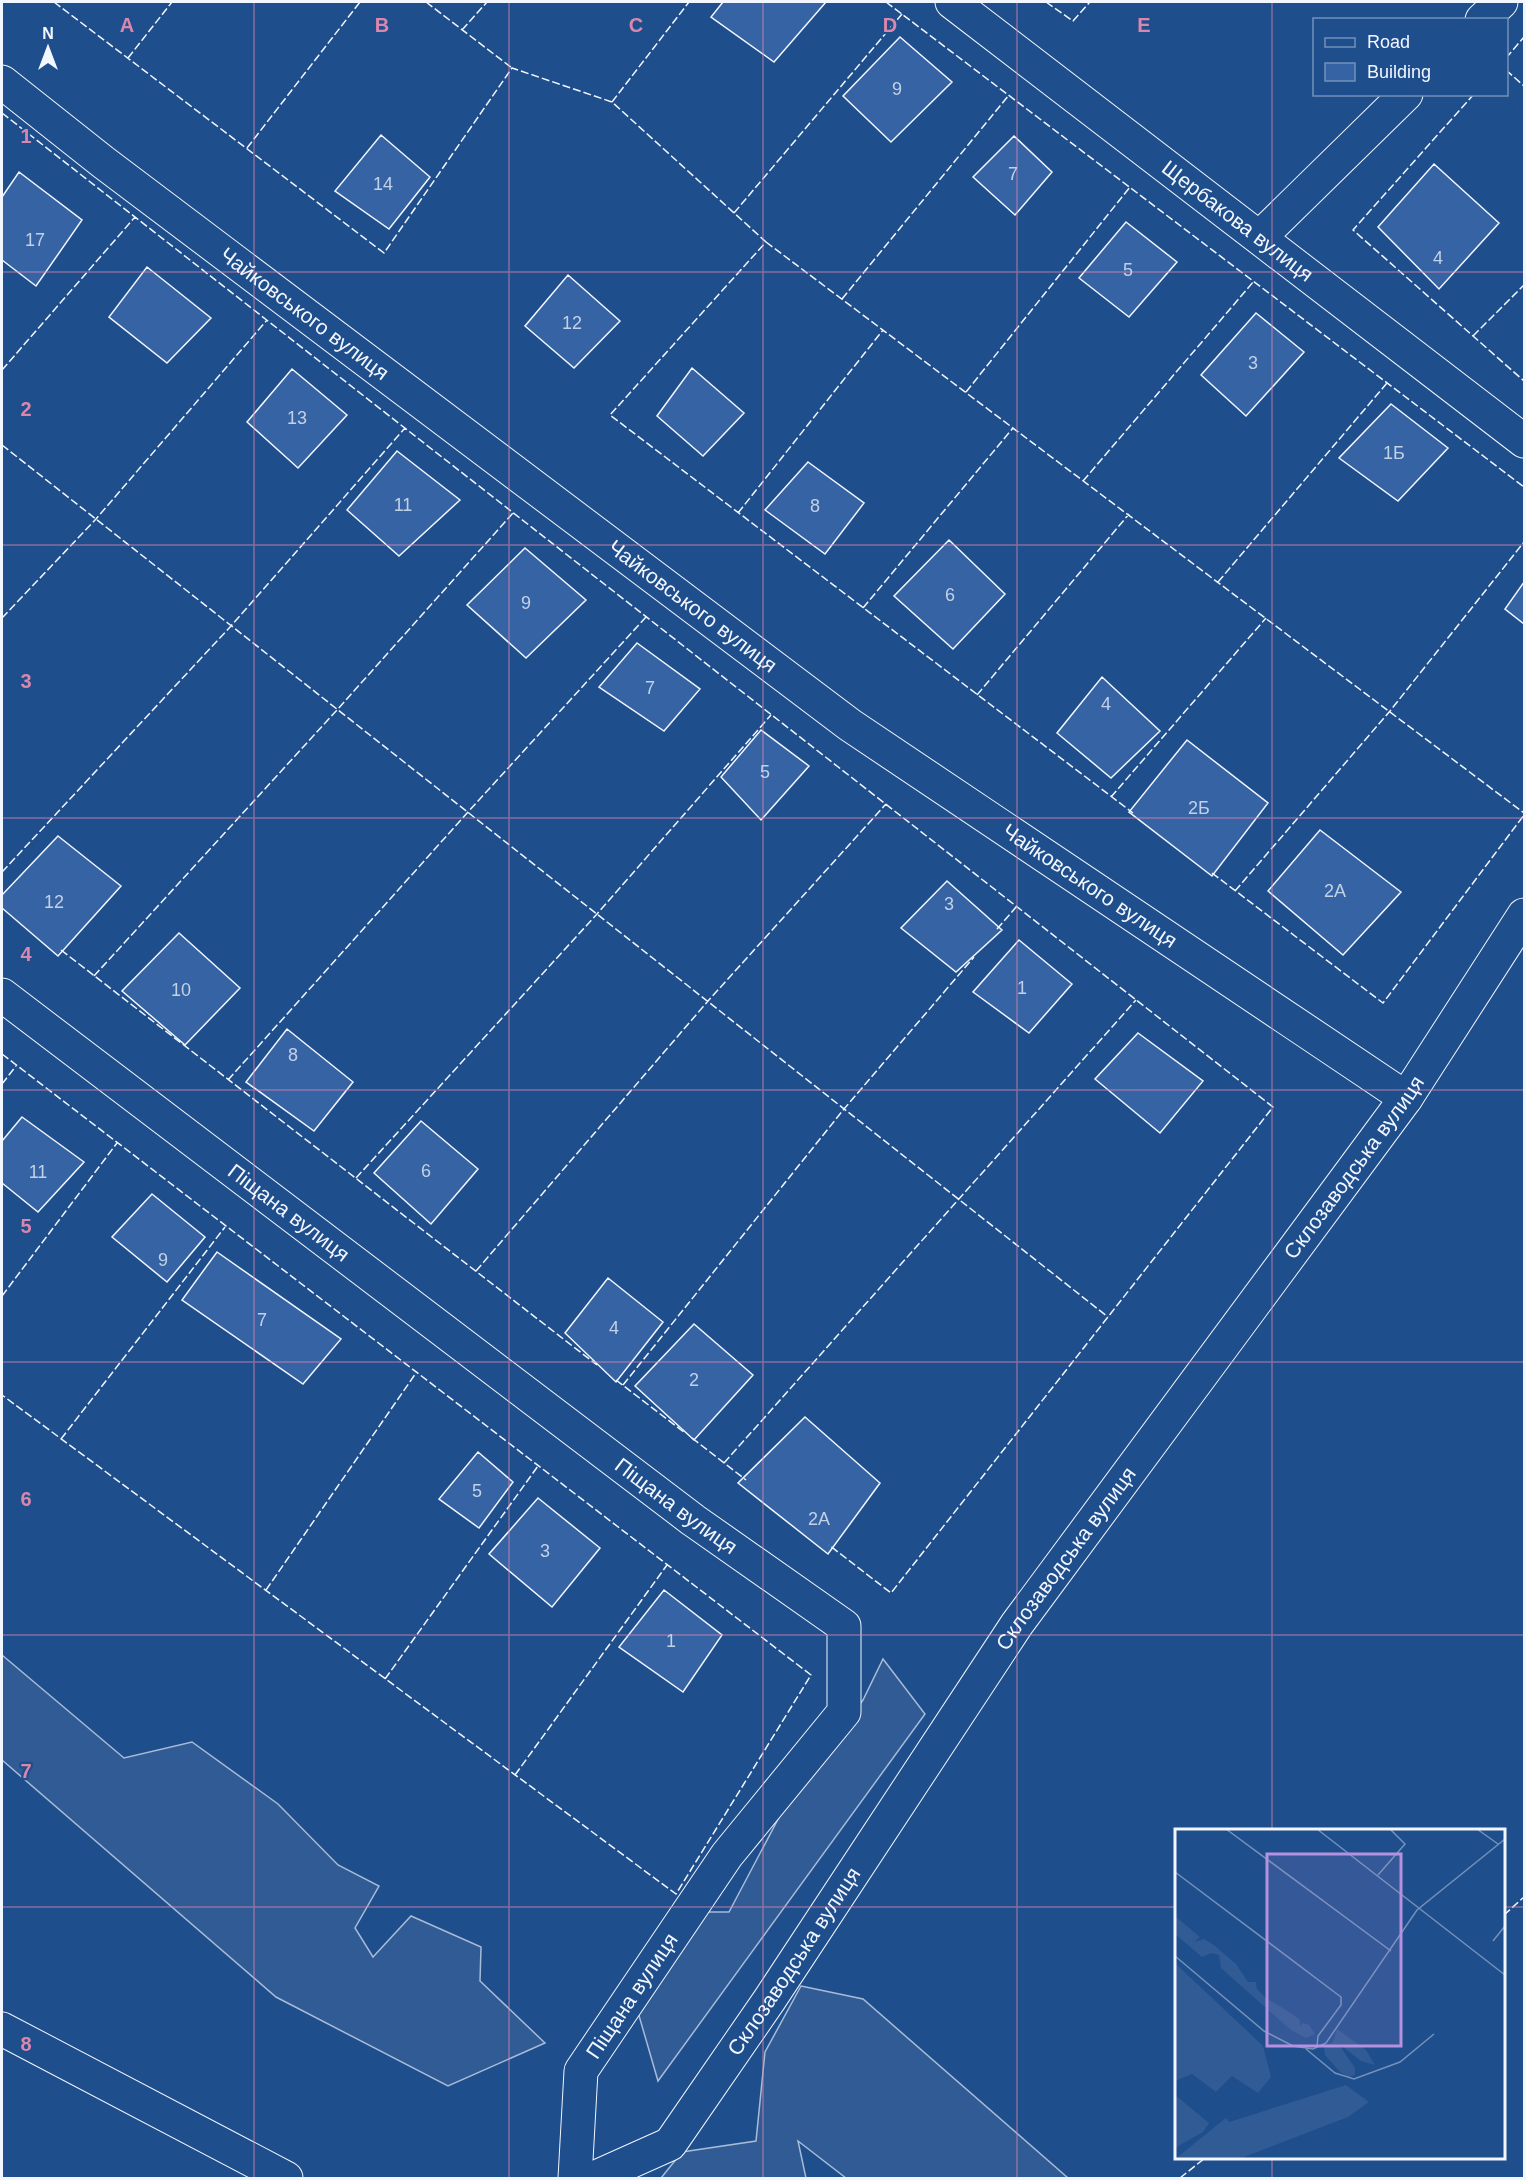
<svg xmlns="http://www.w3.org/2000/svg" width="1526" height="2180" font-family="Arial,sans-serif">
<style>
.built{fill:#305b95;stroke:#a8bbd7;stroke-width:1.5}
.building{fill:#3563a3;stroke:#f2f6ff;stroke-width:1.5}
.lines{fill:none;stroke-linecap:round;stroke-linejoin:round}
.minor-casing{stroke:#f2f6ff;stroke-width:35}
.tertiary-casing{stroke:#f2f6ff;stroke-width:35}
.minor{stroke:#1f4e8c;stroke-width:33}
.tertiary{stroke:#1f4e8c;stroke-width:33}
.fence{stroke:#f2f6ff;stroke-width:1.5;stroke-dasharray:8 3;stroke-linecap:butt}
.grid{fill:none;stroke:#da87ad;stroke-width:1.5;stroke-opacity:0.55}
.labels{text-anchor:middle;stroke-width:4.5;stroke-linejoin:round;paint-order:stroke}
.number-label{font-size:18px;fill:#c3d1e8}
.street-label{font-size:21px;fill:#f2f6ff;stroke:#1f4e8c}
.inset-road{fill:none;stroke:#7391ba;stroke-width:1.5}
.view{fill:#b691df;fill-opacity:0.15;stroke:#b691df;stroke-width:3}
.inset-edge{fill:none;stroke:#f2f6ff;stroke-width:3}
.grid-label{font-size:20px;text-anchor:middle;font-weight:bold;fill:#da87ad;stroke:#1f4e8c;stroke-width:4.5;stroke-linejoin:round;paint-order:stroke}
</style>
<rect width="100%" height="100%" fill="#1f4e8c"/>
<!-- built -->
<path class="built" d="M2,1655L124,1758L192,1742L278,1804L338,1865L379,1886L355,1928L373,1957L411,1916L481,1947L480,1981L545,2043L448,2086L276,1997L2,1760Z
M883,1659L925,1714L658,2081L633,1995L706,1912H729L794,1789L863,1700Z
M801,1986L863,1999L1068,2178H846L798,2141L806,2178H661L682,2152L756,2141L765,2052Z"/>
<!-- building -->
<path class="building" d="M723,2H826L774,62L711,17Z
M900,37L952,82L891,142L843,96Z
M381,135L430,177L389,229L335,191Z
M1014,136L1052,172L1015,215L973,177Z
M1434,164L1499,223L1439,289L1378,227Z
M19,172L82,220L36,286L2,260V197Z
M1126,222L1177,262L1129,317L1079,278Z
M147,267L211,318L167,363L109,317Z
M568,275L620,321L574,368L525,326Z
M1256,313L1304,352L1246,416L1201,375Z
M692,368L744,413L703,456L657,416Z
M292,369L347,415L298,468L247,422Z
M1391,404L1448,448L1398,501L1339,458Z
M397,451L460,500L399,556L347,510Z
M808,462L864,503L825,554L765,510Z
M949,540L1005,594L953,649L894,596Z
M525,548L586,600L526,658L467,605Z
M1524,582V624L1505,609Z
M637,643L700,689L664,731L599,687Z
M1102,677L1160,731L1111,778L1057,733Z
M761,730L809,766L761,820L721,777Z
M1187,740L1268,803L1212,876L1129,812Z
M1320,830L1401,892L1343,955L1268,891Z
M58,836L121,886L58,956L2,908V895Z
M947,881L1002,930L956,972L901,928Z
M179,933L240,988L185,1045L122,991Z
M1019,940L1072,984L1029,1033L973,992Z
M287,1029L353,1082L314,1131L246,1082Z
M1138,1033L1203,1081L1160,1133L1095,1079Z
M22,1117L84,1162L38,1212L2,1183V1141Z
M421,1121L478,1169L431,1224L374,1173Z
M152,1194L205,1237L167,1282L112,1237Z
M217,1252L341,1339L303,1384L182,1300Z
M608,1278L663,1322L616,1382L565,1333Z
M694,1324L753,1375L694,1440L635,1386Z
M805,1417L880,1483L828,1554L738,1483Z
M478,1452L513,1482L479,1528L439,1499Z
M538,1498L600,1548L552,1607L489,1554Z
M664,1590L722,1635L683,1692L619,1647Z"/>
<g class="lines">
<!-- minor casing -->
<g class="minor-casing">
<g id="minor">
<path id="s1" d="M952,2L1524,441"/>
<path d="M1482,20L1501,2"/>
<path id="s2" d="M2,82L103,162L850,725L1406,1098"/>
<path d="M1260,237L1406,94"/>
<path id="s3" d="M2,995L693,1520L844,1626V1712L727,1855L581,2071L575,2178"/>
</g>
</g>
<!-- tertiary casing -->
<g class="tertiary-casing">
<g id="tertiary">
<path d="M2,2029L286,2178"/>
<path id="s4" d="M594,2178L670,2144L770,1999L1017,1624L1406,1098L1524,915"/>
</g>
</g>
<!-- minor -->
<use href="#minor" class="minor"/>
<!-- tertiary -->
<use href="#tertiary" class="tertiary"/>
<!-- fence -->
<path class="fence" d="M54,2L384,253L512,68L612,102L766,242L610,415L1133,813
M426,2L512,68
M886,2L1524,487
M1046,2L1073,21L1090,2
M462,30L487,2
M128,58L172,2
M1506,58L1524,37
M1506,70L1524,86
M1474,94L1353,230L1524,381
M612,102L689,2
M2,113L1273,1107L891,1593L829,1545
M247,148L360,2
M734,213L902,14
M766,242L1524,813
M842,299L1009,95
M1473,336L1524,285
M2,370L135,217
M966,392L1130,187
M2,445L1108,1317
M1083,481L1254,281
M738,513L883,330
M1218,582L1387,383
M863,608L1013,428
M2,618L96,519L267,320
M977,695L1129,514
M1111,797L1266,618
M2,872L231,626L405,428
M1212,873L1383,1003L1524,815
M1235,891L1390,711L1524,542
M997,929L1017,906
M61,950L597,1365
M94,976L337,710L513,513
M2,1054L811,1675L676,1894L2,1395
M228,1080L468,812L646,617
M2,1084L16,1066
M356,1178L597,914L771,715
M476,1271L708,1001L886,804
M2,1296L117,1143
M616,1380L685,1433
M623,1385L844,1109L974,957
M692,1438L746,1480
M61,1439L225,1227
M724,1463L1136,1000
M266,1590L416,1373
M385,1679L538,1466
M515,1775L667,1565
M1504,1915L1524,1897
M1180,2178L1205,2158"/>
</g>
<!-- grid -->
<path class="grid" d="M254,2V2178M509,2V2178M763,2V2178M1017,2V2178M1272,2V1830M2,272H1524M2,545H1524M2,818H1524M2,1090H1524M2,1362H1524M2,1635H1524M2,1907H1176M1504,1907H1524M1272,2158V2178"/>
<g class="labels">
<!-- number labels -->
<g class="number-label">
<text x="897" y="95">9</text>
<text x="1013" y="180">7</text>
<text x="383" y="190">14</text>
<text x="35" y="246">17</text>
<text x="1438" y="264">4</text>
<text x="1128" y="276">5</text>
<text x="572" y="329">12</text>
<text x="1253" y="369">3</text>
<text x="297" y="424">13</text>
<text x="1394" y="459">1Б</text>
<text x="403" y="511">11</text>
<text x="815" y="512">8</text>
<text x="950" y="601">6</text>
<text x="526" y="609">9</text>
<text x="650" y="694">7</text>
<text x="1106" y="710">4</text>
<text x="765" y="778">5</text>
<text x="1199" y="814">2Б</text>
<text x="1335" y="897">2А</text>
<text x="54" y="908">12</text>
<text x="949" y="910">3</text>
<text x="1022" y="994">1</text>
<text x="181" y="996">10</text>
<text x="293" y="1061">8</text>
<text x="426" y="1177">6</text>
<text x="38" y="1178">11</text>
<text x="163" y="1266">9</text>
<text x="262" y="1326">7</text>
<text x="614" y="1334">4</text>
<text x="694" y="1386">2</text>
<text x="477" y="1497">5</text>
<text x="819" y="1525">2А</text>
<text x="545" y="1557">3</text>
<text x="671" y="1647">1</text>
</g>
<!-- street labels -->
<g class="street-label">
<text dy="7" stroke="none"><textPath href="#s1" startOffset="360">Щербакова вулиця</textPath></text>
<text dy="7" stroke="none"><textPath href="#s2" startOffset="381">Чайковського вулиця</textPath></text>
<text dy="7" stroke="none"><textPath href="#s2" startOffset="867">Чайковського вулиця</textPath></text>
<text dy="7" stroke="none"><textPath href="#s2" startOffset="1353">Чайковського вулиця</textPath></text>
<text dy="7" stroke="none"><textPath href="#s4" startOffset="1276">Склозаводська вулиця</textPath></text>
<text dy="7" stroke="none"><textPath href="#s3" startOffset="360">Піщана вулиця</textPath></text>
<text dy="7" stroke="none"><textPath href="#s3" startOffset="846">Піщана вулиця</textPath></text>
<text dy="7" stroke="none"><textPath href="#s4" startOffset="790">Склозаводська вулиця</textPath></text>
<text dy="7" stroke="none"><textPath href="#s4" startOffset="304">Склозаводська вулиця</textPath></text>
<text transform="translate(632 1996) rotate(-56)" y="7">Піщана вулиця</text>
</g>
</g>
<!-- overview -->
<g transform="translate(1175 1829)">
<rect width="330" height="330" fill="#1f4e8c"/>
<path d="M0,87L25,108L19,113L29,110L39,116L61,135L73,153H81L82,160L92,170L116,184L125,191V197L128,194L134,196L140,205L131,209L116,201L46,139L44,126L36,124L27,128L0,105ZM0,134L88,217L96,248L83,264L57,247L41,263L17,245L0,252ZM162,200L191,221L200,236L186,232L163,214L180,239V246L174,248L165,243L150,226L149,218L158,213ZM171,256L194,273L173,288L64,330H0L51,289L54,293ZM0,266L34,294L28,303L0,319Z" fill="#305b95"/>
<path class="inset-road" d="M51,0L216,122M142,0L330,146M302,0L323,15M0,43L166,168V176L143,207L142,217M203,46L230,15L215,0M318,112L330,97M0,127L89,202L118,217L138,220L151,214L242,81L330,10M131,220L160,244L179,250L225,233L259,205"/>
<path class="view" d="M92,25H226V217H92Z"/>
<rect width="330" height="330" class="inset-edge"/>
</g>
<g class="grid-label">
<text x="127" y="32">A</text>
<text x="382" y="32">B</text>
<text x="636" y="32">C</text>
<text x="890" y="32">D</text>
<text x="1144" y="32">E</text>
<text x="26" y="143">1</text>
<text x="26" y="416">2</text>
<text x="26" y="688">3</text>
<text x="26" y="961">4</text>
<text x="26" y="1233">5</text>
<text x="26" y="1506">6</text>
<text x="26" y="1778">7</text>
<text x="26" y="2051">8</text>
</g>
<!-- border -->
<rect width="1526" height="2180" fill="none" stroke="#f2f6ff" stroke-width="6"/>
<!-- legend -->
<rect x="1313" y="18" width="195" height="78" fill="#1f4e8c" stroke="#7391ba" stroke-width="1.5"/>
<rect x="1325" y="38" width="30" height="9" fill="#1f4e8c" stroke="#7391ba" stroke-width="1.5"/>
<text x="1367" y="48" font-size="18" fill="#f2f6ff">Road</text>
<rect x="1325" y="63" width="30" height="18" fill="#3563a3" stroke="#7391ba" stroke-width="1.5"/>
<text x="1367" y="78" font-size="18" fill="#f2f6ff">Building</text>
<!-- north arrow -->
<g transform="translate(48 48)" stroke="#1f4e8c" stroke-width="4.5" paint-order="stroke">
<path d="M0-4.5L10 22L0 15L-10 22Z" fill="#f2f6ff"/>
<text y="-9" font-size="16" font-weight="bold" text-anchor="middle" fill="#f2f6ff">N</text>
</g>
</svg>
